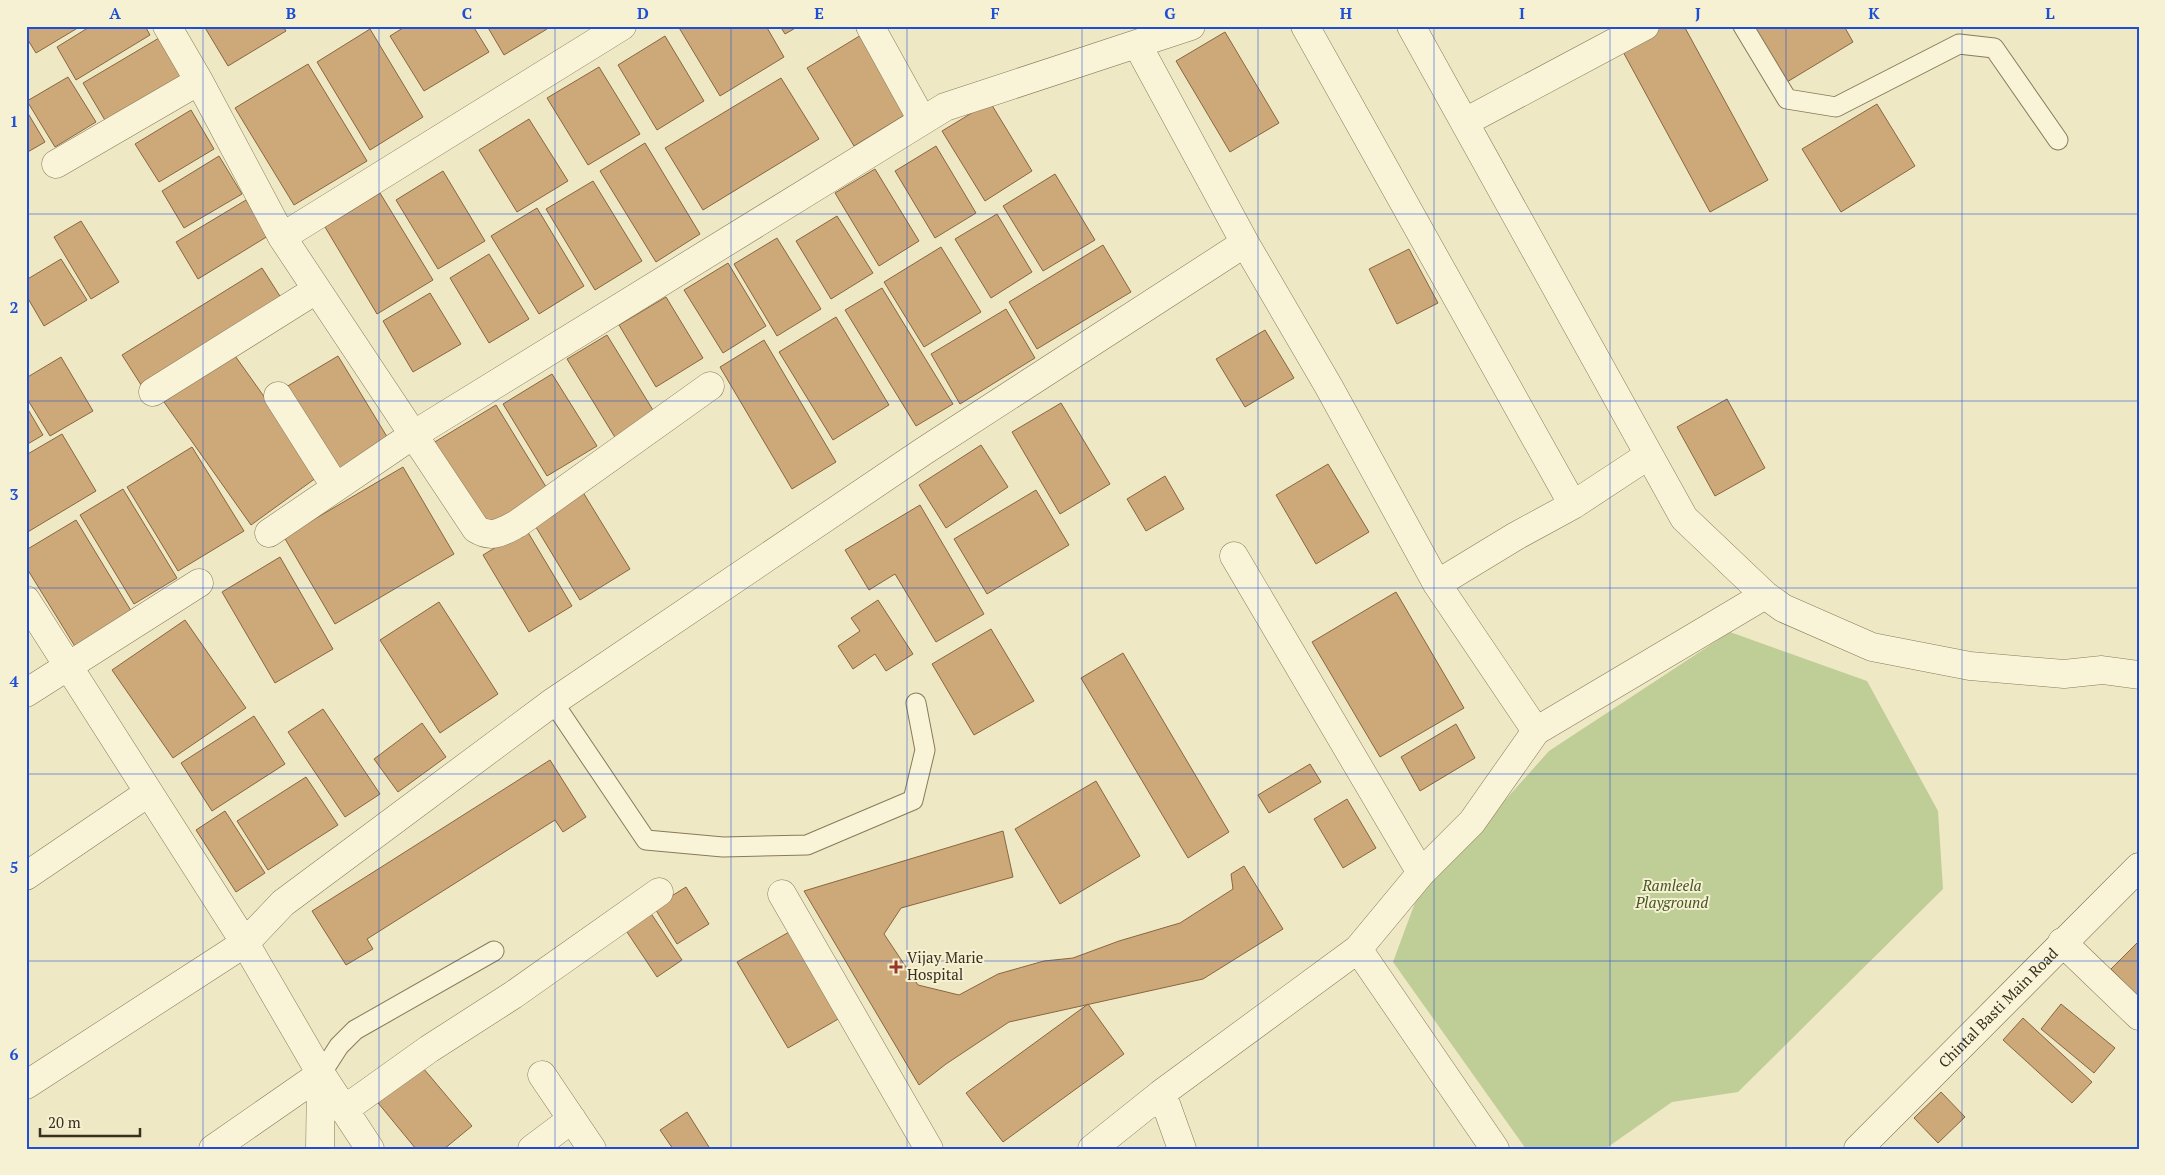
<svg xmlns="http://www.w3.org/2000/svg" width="2165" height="1175" font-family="'PT Serif',serif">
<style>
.green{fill:#bfcd97}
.building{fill:#cda879;stroke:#89673f}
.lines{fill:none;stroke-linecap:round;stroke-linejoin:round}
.lane-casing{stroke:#897a5a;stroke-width:21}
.street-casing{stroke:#897a5a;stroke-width:29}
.secondary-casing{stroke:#6b5b3d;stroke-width:29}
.lane{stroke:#f9f4d7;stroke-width:19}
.street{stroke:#f9f4d7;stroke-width:28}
.secondary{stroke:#f9f4d7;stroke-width:28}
.grid{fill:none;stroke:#1d4ed8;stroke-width:1;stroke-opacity:0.55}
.poi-dot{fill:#993829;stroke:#f6f1d3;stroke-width:2}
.labels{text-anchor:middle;stroke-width:4;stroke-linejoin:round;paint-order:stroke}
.park-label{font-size:15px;font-style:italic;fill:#435624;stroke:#f6f1d3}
.poi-label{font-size:15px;fill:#392f1e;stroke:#f6f1d3;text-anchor:start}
.street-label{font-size:15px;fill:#392f1e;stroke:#f6f1d3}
.neatline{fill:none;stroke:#1d4ed8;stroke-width:2}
.grid-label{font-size:16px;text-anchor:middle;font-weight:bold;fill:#1d4ed8}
</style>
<rect width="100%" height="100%" fill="#efe8c4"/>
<!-- green -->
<path class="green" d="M1730,632L1867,681L1938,811L1943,889L1738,1092L1672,1102L1605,1149H1526L1393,962L1416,900L1549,751Z"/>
<!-- building -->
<path class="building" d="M26,26H81L36,53L26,37Z
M91,26H145L150,35L76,80L57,47Z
M204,26H283L286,31L228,66Z
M406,26H473L489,52L424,91L390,36Z
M487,26H546L547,29L504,55Z
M678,26H766L784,57L720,96Z
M780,26H799L785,34Z
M1661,26H1684L1768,180L1710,212L1621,48Z
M1753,26H1844L1853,42L1787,82Z
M370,29L423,117L370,150L317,62Z
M866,32L913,110L854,146L807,68Z
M1225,32L1279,123L1230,152L1176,61Z
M665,36L704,101L657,130L618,65Z
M159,38L182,76L106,122L83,83Z
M308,64L367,161L294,205L235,108Z
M599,67L640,134L588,165L547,98Z
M68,77L96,122L55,147L27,101Z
M781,78L819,139L703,210L665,148Z
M990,102L1032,171L985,201L942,131Z
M1877,104L1915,166L1841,212L1802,149Z
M26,110L45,142L26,153Z
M191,110L214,149L159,182L135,144Z
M529,119L568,181L517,212L479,150Z
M645,143L700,234L656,262L600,171Z
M936,146L976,213L935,238L895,171Z
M219,156L242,194L184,228L162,191Z
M875,169L919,241L879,266L835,193Z
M443,171L485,241L438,269L396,200Z
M1055,174L1095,240L1043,271L1003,206Z
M593,181L642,261L595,290L546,209Z
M380,193L433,280L377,314L325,227Z
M246,200L268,236L198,279L176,242Z
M537,208L584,286L539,314L491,236Z
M997,214L1032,272L991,298L955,239Z
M837,216L873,273L831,299L796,241Z
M81,221L119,282L91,299L54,237Z
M777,238L821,309L777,336L734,264Z
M1103,245L1131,292L1037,349L1009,302Z
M941,247L981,312L924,347L884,282Z
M1409,249L1438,303L1397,324L1369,269Z
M489,254L529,319L489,343L450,278Z
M61,259L87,300L44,326L26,295V280Z
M728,263L766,326L723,353L684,290Z
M262,268L285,304L145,391L122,355Z
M882,288L953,404L916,426L845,310Z
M430,293L461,344L413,372L383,321Z
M666,297L703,358L656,387L619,325Z
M1006,309L1035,358L960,404L931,354Z
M836,317L889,405L833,440L779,352Z
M1265,330L1294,378L1245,407L1216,359Z
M607,335L656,415L616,439L567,359Z
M764,340L836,462L792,489L720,367Z
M233,353L320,475L251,525L164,402Z
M338,356L389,440L337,472L286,387Z
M61,357L93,411L50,436L26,397V378Z
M552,374L597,446L547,476L503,404Z
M1727,399L1765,468L1715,496L1677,427Z
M1061,403L1110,484L1060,514L1012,432Z
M496,405L551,495L488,533L433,443Z
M26,406L43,435L26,445Z
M62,434L96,491L26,533V455Z
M981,445L1008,487L946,528L919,485Z
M192,447L244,531L178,571L127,487Z
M1328,464L1369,532L1316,564L1276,495Z
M403,467L454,554L335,624L284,537Z
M1165,476L1184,509L1146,531L1127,499Z
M123,489L177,578L134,604L80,515Z
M581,489L630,569L580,600L531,519Z
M1036,490L1069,545L987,594L954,539Z
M920,505L984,614L936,642L895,574L869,590L845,550Z
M76,520L133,614L76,648L26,567V550Z
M526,529L572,606L529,632L483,555Z
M280,557L333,649L275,683L222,592Z
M1396,592L1464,708L1380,757L1312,642Z
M878,600L913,654L886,671L875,654L853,669L838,646L860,631L851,618Z
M439,602L498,694L440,733L380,640Z
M185,620L246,708L173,758L112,670Z
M991,629L1034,701L974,735L932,664Z
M1123,653L1229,832L1188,858L1081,678Z
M323,709L380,794L345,817L288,732Z
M254,716L285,764L212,811L181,763Z
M422,723L446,757L398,792L374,759Z
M1456,724L1475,758L1420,791L1401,757Z
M550,760L586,817L563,832L555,820L367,939L373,949L346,965L312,911Z
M1310,764L1321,782L1269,813L1258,795Z
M306,777L338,825L268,870L237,821Z
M1096,781L1140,856L1060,904L1015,829Z
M1347,799L1376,848L1343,868L1314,819Z
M225,811L265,873L236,892L196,830Z
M1003,831L1013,877L901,908L884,934L918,985L959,995L998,974L1044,961L1073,958L1119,941L1180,923L1233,889L1231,874L1244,866L1283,929L1203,979L1009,1022L946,1064L919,1085L804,891Z
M686,887L709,924L677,944L654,907Z
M648,909L682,960L657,977L623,926Z
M789,932L840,1018L788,1048L737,962Z
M2139,941V997L2111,969Z
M1088,1004L1124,1054L1003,1142L966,1093Z
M2061,1004L2115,1048L2094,1073L2041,1029Z
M2023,1018L2092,1082L2072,1103L2003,1040Z
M418,1062L472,1126L444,1149H416L374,1098Z
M1941,1092L1965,1117L1938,1143L1914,1118Z
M687,1112L709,1147L706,1149H673L660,1130Z"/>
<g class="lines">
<!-- lane casing -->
<g class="lane-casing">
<path id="lane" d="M1743,26L1787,99L1836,107L1959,44L1994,48L2058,140
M553,702L646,840L723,847L807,845L913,800L925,750L916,703
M321,1074L339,1046L355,1030L494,951"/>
</g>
<!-- street casing -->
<g class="street-casing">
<path id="street" d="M167,26L199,81L282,237L476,529C492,539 502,532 517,524L710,386
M870,26L922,120
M1305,26L1573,505
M1411,26L1684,518L1765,595L1783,608L1872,647L1970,666L2064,674L2102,670L2139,675
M1137,44L1245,243L1329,387L1437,584L1536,731L1472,822L1421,873L1358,949
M1465,122L1645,26
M56,164L199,81
M282,237L622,26
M153,392L316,290
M278,396L335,486
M269,533L413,435L945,107L1191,26
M1234,556L1421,873
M1437,584L1516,536L1573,505L1649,455
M26,600L245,943L321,1074L370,1149
M26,693L199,583
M1536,731L1765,595
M26,876L148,793
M782,894L929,1149
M2062,942L2139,1016
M542,1075L592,1149
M26,1085L245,943L283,903L553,702L924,451L1245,243
M1162,1093L1182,1149
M345,1109L429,1049L513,995L659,892
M213,1149L321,1074
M320,1149L321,1074
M532,1149L572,1119
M1092,1149L1162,1093L1358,949L1495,1149"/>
</g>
<!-- secondary casing -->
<g class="secondary-casing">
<g id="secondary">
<path id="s1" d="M1858,1149L2139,867"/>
</g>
</g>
<!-- lane -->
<use href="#lane" class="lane"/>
<!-- street -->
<use href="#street" class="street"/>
<!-- secondary -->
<use href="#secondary" class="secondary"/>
</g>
<!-- grid -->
<path class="grid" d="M203,26V1149M379,26V1149M555,26V1149M731,26V1149M907,26V1149M1082,26V1149M1258,26V1149M1434,26V1149M1610,26V1149M1786,26V1149M1962,26V1149M26,214H2139M26,401H2139M26,588H2139M26,774H2139M26,961H2139"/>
<!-- markers -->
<path class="poi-dot" d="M893.5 959.5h5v5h5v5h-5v5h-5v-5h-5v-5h5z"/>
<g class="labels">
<!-- park labels -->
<g class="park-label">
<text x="1672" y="891">Ramleela<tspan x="1672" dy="17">Playground</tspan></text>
</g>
<!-- poi labels -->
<g class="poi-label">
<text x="907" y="963">Vijay Marie<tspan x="907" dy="17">Hospital</tspan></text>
</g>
<!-- street labels -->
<g class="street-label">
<text dy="5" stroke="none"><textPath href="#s1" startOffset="199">Chintal Basti Main Road</textPath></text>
</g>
</g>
<!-- border -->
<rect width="2165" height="1175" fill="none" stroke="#f6f1d3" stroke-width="55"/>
<!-- scale -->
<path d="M40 1128v8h100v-8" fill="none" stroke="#392f1e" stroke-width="2.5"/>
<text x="48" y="1128" font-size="15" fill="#392f1e" stroke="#f6f1d3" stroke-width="4" paint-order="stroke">20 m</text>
<rect x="28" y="28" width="2110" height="1120" class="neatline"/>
<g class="grid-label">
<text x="115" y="19">A</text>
<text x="291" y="19">B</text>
<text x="467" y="19">C</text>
<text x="643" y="19">D</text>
<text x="819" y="19">E</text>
<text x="995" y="19">F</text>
<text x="1170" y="19">G</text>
<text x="1346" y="19">H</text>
<text x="1522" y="19">I</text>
<text x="1698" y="19">J</text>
<text x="1874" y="19">K</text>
<text x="2050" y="19">L</text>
<text x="14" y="127">1</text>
<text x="14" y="313">2</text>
<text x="14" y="500">3</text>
<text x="14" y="687">4</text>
<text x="14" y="873">5</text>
<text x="14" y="1060">6</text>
</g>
</svg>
